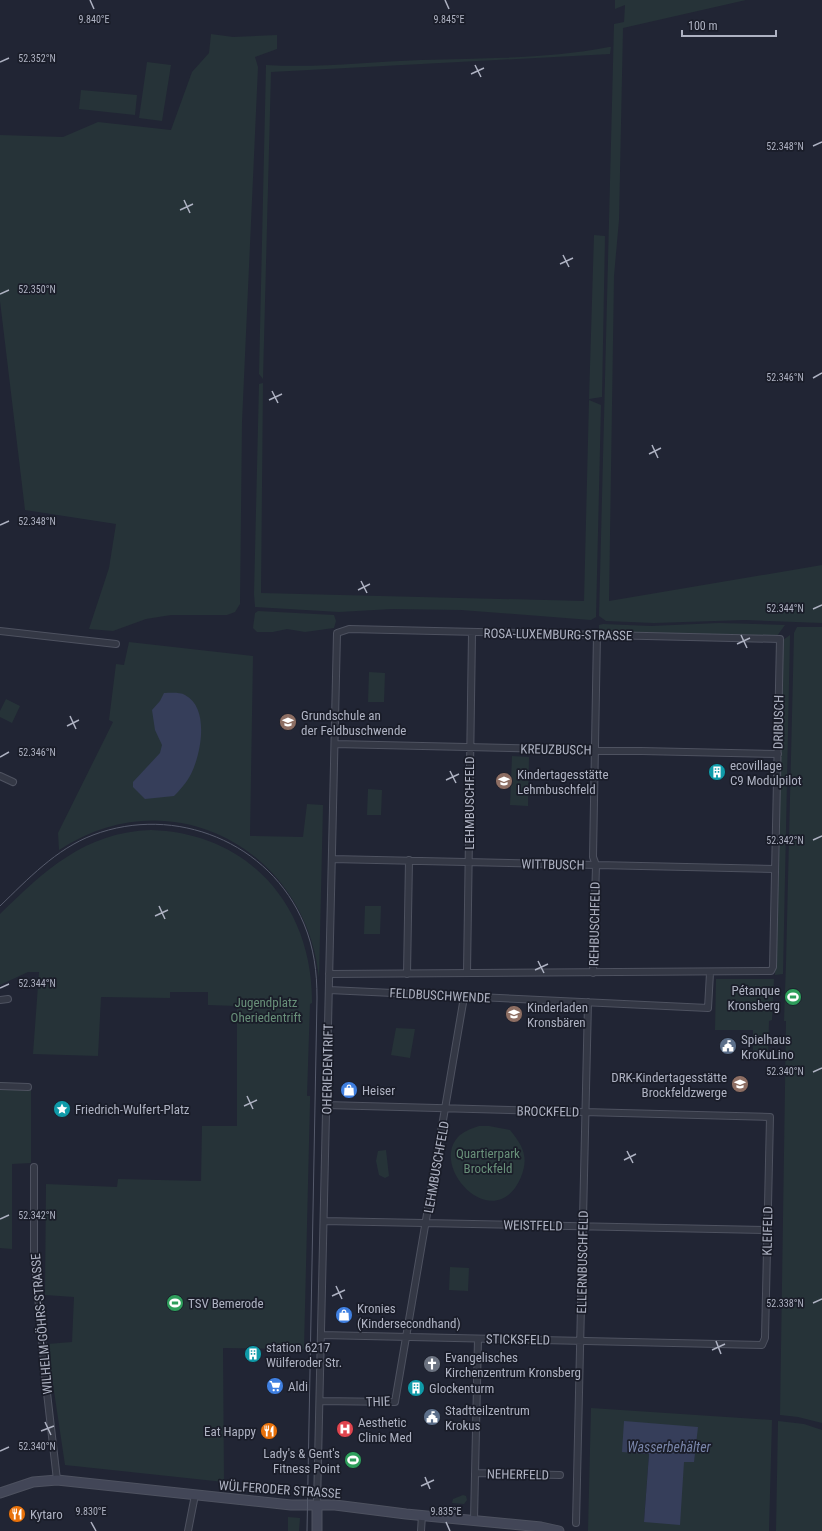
<svg xmlns="http://www.w3.org/2000/svg" width="822" height="1531" font-family="'Roboto Condensed',sans-serif">
<style>
.green{fill:#263338;fill-rule:evenodd}
.water{fill:#363e5a}
.lines{fill:none;stroke-linecap:round;stroke-linejoin:round}
.street-casing{stroke:#4e5260;stroke-width:8}
.secondary-casing{stroke:#4e5260;stroke-width:11}
.street{stroke:#343845;stroke-width:6}
.secondary{stroke:#424657;stroke-width:9}
.tram{stroke:#565b6c;stroke-width:1}
.ticks{fill:none;stroke:#aeb2c2;stroke-width:1.5}
.labels{text-anchor:middle;stroke-width:3.5;stroke-linejoin:round;paint-order:stroke}
.street-label{font-size:13px;fill:#aeb2c2;stroke:#1a1d29}
.poi-label{font-size:13px;fill:#aeb2c2;stroke:#1a1d29;text-anchor:start}
.park-label{font-size:13px;fill:#689079;stroke:#1a1d29}
.water-label{font-size:14px;font-style:italic;fill:#7884a8;stroke:#1a1d29}
.ticks-label{font-size:10px;text-anchor:middle;fill:#aeb2c2;stroke:#1a1d29;stroke-width:3.5;stroke-linejoin:round;paint-order:stroke}
</style>
<rect width="100%" height="100%" fill="#212534"/>
<!-- green -->
<path class="green" d="M615,0H746L623,28L619,220L614,276L609,601L822,565V623L745,620L654,623L606,621L599,616L614,24L624,22L625,5L615,9Z
M211,34L233,37L277,35V49L255,57L258,67L242,422L240,604L235,612L227,615H171L146,619L113,631L89,629L109,568L116,524L25,510L0,301V135L63,137L98,122L171,130L192,72L209,53Z
M609,47H611L610,54L271,72L263,379L259,374L266,65C318,68 369,62 421,60C483,58 548,59 609,47Z
M147,62L171,65L162,121L139,118Z
M81,90L137,95L135,115L79,109Z
M594,235L605,236L602,397L589,399Z
M263,383L261,593L584,601L589,400L601,405L596,617L591,620L461,610L392,609L339,612L255,607L254,594L259,384Z
M258,611L334,615L336,621L334,628L305,632L287,629L273,632H257L253,628L255,613Z
M719,623L785,625L777,636L599,632V625L603,624L651,626Z
M797,627H822V1423L798,1417L780,1415L786,1021H784L786,963L794,633Z
M790,635L783,974L775,975L783,640Z
M129,642L253,656L250,836L303,837L307,804L323,805L319,978C306,849 170,776 59,850L58,833L113,722L109,720L116,664L124,665Z
M369,672L385,673L384,702H368Z
M6,699L20,706L12,723L0,717V711Z
M512,756L529,757L528,806L510,805Z
M368,789L382,790L381,815H367Z
M151,830C250,833 313,907 312,1003L310,1004L307,1096H310V1101L304,1349L223,1348L224,1482L65,1465L47,1344L72,1342L74,1297L45,1295L46,1184L117,1187L118,1179L201,1181L202,1126H237V1006L208,1005V992H170V998L101,997L98,1056L33,1054L39,972H28L0,985V914C44,871 85,832 151,830Z
M365,906H381L380,934H364Z
M716,979H774L772,1020L769,1021L768,1056L753,1055V1030H715Z
M396,1028L415,1029L410,1058L391,1055Z
M0,1082L31,1084V1163L12,1164V1249L0,1248Z
M479,1126H489L510,1130C523,1146 529,1157 521,1177C495,1238 426,1166 460,1135C465,1131 472,1128 479,1126Z
M386,1150L389,1176L385,1178L379,1175L376,1161L378,1151Z
M450,1267L469,1268L468,1291L449,1290Z
M591,1408L772,1420L769,1531H588ZM649,1454L694,1462L684,1461L644,1522Z
M778,1421L804,1424L822,1430V1531H776Z
M463,1495L466,1496L467,1500L464,1504L452,1503L453,1499Z
M288,1517L300,1518L299,1531H288Z"/>
<!-- water -->
<path class="water" d="M164,693C170,693 180,692 185,695C210,708 201,754 191,774C187,782 180,790 174,796L145,799L133,787V782L160,753L162,745L155,730L152,710L160,701Z
M624,1421L698,1427L694,1462H684L680,1525L644,1522L649,1454L622,1452Z"/>
<g class="lines">
<!-- street casing -->
<g class="street-casing">
<path id="street" d="M0,631L116,644
M335,744L778,754
M0,776L13,782
M332,859L775,869
M467,973L472,633
M593,973L596,865L593,857L597,634
M407,974L409,860
M329,990L708,1008L710,973
M0,1000L8,999
M0,1086L28,1087
M34,1167V1251L46,1384L57,1480
M324,1221L767,1230
M321,1335L762,1345L765,1338L770,1117L326,1105
M320,1401L395,1402L464,997
M475,1473L560,1475
M317,1505L337,633L349,629L780,639L773,967L771,971L329,974
M474,1520L478,1339
M576,1523L588,1002
M188,1531L195,1495
M421,1531L422,1515"/>
</g>
<!-- secondary casing -->
<g class="secondary-casing">
<path id="secondary" d="M0,1493L33,1482L57,1480L291,1505H335L406,1514L541,1527L559,1531
M317,1531V1505"/>
</g>
<!-- street -->
<use href="#street" class="street"/>
<!-- secondary -->
<use href="#secondary" class="secondary"/>
<!-- tram -->
<path class="tram" d="M0,906C28,879 56,849 93,835C175,804 270,842 304,924C314,948 317,972 317,998L307,1531"/>
</g>
<!-- ticks -->
<path class="ticks" d="M90,0L94,9M445,0L449,9M0,62L9,58M475,65L481,77M471,74L484,68M813,146L822,142M184,200L190,213M180,210L193,204M563,255L569,267M560,264L573,258M0,294L9,290M813,378L822,373M272,391L278,403M269,400L282,394M652,445L658,458M649,454L661,448M0,525L9,521M361,581L367,593M358,590L370,584M813,609L822,605M741,635L747,648M737,644L750,638M70,716L76,729M67,726L79,720M0,757L9,752M450,771L456,783M446,780L459,774M813,840L822,836M159,906L165,919M155,916L168,910M538,961L544,973M535,970L548,964M0,988L9,984M813,1072L822,1068M247,1096L253,1109M244,1106L257,1100M627,1151L633,1163M624,1160L636,1154M0,1219L9,1215M336,1286L342,1299M332,1296L345,1290M813,1303L822,1299M716,1341L721,1354M712,1350L725,1344M45,1422L51,1435M41,1431L54,1426M0,1451L9,1447M425,1477L430,1489M421,1486L434,1480M91,1522L96,1531M446,1522L450,1531"/>
<!-- icons -->
<defs>
<g id="school-disc" transform="scale(0.9)"><circle r="9.5" fill="#8d6e63" stroke="#1a1d29"/><path d="M0-5L7-2L0 1L-7-2ZM-4 1L0 2.5L4 1V4Q0 6-4 4Z" fill="#fff"/></g>
<g id="building-disc" transform="scale(0.9)"><circle r="9.5" fill="#0f9aa8" stroke="#1a1d29"/><path d="M-4-6H4V6H1V3H-1V6H-4ZM-2.5-4.3h1.7v1.8h-1.7ZM.8-4.3h1.7v1.8H.8ZM-2.5-1h1.7V.8h-1.7ZM.8-1h1.7V.8H.8Z" fill="#fff"/></g>
<g id="stadium-disc" transform="scale(0.9)"><circle r="9.5" fill="#2e9e5b" stroke="#1a1d29"/><path d="M0-5a6.5 5 0 1 0 0 10a6.5 5 0 1 0 0-10ZM-3.5-1.8h7v3.6h-7Z" fill="#fff"/></g>
<g id="civic-disc" transform="scale(0.9)"><circle r="9.5" fill="#5c6f8a" stroke="#1a1d29"/><path d="M-.6-6.5H3V-4.5H.6V-3L4-1V1h2V6H-6V1h2V-1L-.6-3ZM-1.2 2.5V6h2.4V2.5Z" fill="#fff"/></g>
<g id="shop-disc" transform="scale(0.9)"><circle r="9.5" fill="#3f7fe0" stroke="#1a1d29"/><path d="M-5-2.5h2.3a2.7 3.5 0 0 1 5.4 0H5L5.5 6h-11ZM-1.5-2.5h3a1.5 2.3 0 0 0-3 0Z" fill="#fff"/></g>
<g id="sight-disc" transform="scale(0.9)"><circle r="9.5" fill="#0f9aa8" stroke="#1a1d29"/><path d="M0-6L1.8-2.2L6-1.7L2.9 1.2L3.7 5.4L0 3.3L-3.7 5.4L-2.9 1.2L-6-1.7L-1.8-2.2Z" fill="#fff"/></g>
<g id="church-disc" transform="scale(0.9)"><circle r="9.5" fill="#6b7280" stroke="#1a1d29"/><path d="M-1.2-6h2.4v3.5h3.3v2.4h-3.3V6h-2.4V-.1h-3.3v-2.4h3.3Z" fill="#fff"/></g>
<g id="supermarket-disc" transform="scale(0.9)"><circle r="9.5" fill="#3f7fe0" stroke="#1a1d29"/><path d="M-6-5.5h2.5l.6 2H6L4.5 2H-2.5L-4.4-4H-6ZM-1.5 3.2a1.3 1.3 0 1 0 .1 0ZM3 3.2a1.3 1.3 0 1 0 .1 0Z" fill="#fff"/></g>
<g id="hospital-disc" transform="scale(0.9)"><circle r="9.5" fill="#e0444e" stroke="#1a1d29"/><path d="M-5-5h3v3.5h4V-5h3V5h-3V1.5h-4V5h-3Z" fill="#fff"/></g>
<g id="restaurant-disc" transform="scale(0.9)"><circle r="9.5" fill="#e8710a" stroke="#1a1d29"/><path d="M-5-6h1v4h1v-4h1v4h1v-4h1v5L-1.5 .5V6h-2V.5L-5-1ZM5-6V6H3V1.5H1.5Q1.5-4 5-6Z" fill="#fff"/></g>
</defs>
<g fill-rule="evenodd">
<use href="#school-disc" x="288" y="722"/>
<use href="#building-disc" x="717" y="772"/>
<use href="#school-disc" x="504" y="781"/>
<use href="#stadium-disc" x="793" y="997"/>
<use href="#school-disc" x="514" y="1014"/>
<use href="#civic-disc" x="728" y="1046"/>
<use href="#school-disc" x="740" y="1084"/>
<use href="#shop-disc" x="349" y="1090"/>
<use href="#sight-disc" x="62" y="1109"/>
<use href="#stadium-disc" x="175" y="1303"/>
<use href="#shop-disc" x="344" y="1315"/>
<use href="#building-disc" x="253" y="1354"/>
<use href="#church-disc" x="432" y="1364"/>
<use href="#supermarket-disc" x="275" y="1386"/>
<use href="#building-disc" x="416" y="1388"/>
<use href="#civic-disc" x="432" y="1417"/>
<use href="#hospital-disc" x="345" y="1429"/>
<use href="#restaurant-disc" x="269" y="1431"/>
<use href="#stadium-disc" x="353" y="1460"/>
<use href="#restaurant-disc" x="17" y="1514"/>
</g>
<g class="labels">
<!-- street labels -->
<g class="street-label">
<text transform="translate(558 634) rotate(1)" y="5">ROSA-LUXEMBURG-STRASSE</text>
<text transform="translate(778 722) rotate(-89)" y="5">DRIBUSCH</text>
<text transform="translate(556 749) rotate(1)" y="5">KREUZBUSCH</text>
<text transform="translate(469 803) rotate(-90)" y="5">LEHMBUSCHFELD</text>
<text transform="translate(553 864) rotate(1)" y="5">WITTBUSCH</text>
<text transform="translate(594 924) rotate(-89)" y="5">REHBUSCHFELD</text>
<text transform="translate(440 995) rotate(3)" y="5">FELDBUSCHWENDE</text>
<text transform="translate(327 1069) rotate(-89)" y="5">OHERIEDENTRIFT</text>
<text transform="translate(548 1111) rotate(1)" y="5">BROCKFELD</text>
<text transform="translate(436 1167) rotate(-80)" y="5">LEHMBUSCHFELD</text>
<text transform="translate(533 1225) rotate(1)" y="5">WEISTFELD</text>
<text transform="translate(767 1231) rotate(-89)" y="5">KLEIFELD</text>
<text transform="translate(582 1262) rotate(-89)" y="5">ELLERNBUSCHFELD</text>
<text transform="translate(41 1324) rotate(-95)" y="5">WILHELM-GÖHRS-STRASSE</text>
<text transform="translate(518 1339) rotate(1)" y="5">STICKSFELD</text>
<text transform="translate(378 1401) rotate(-2)" y="5">THIE</text>
<text transform="translate(518 1474) rotate(1)" y="5">NEHERFELD</text>
<text transform="translate(280 1489) rotate(4)" y="5">WÜLFERODER STRASSE</text>
</g>
<!-- poi labels -->
<g class="poi-label">
<text x="301" y="720">Grundschule an<tspan x="301" dy="15">der Feldbuschwende</tspan></text>
<text x="730" y="770">ecovillage<tspan x="730" dy="15">C9 Modulpilot</tspan></text>
<text x="517" y="779">Kindertagesstätte<tspan x="517" dy="15">Lehmbuschfeld</tspan></text>
<text x="780" y="995" text-anchor="end">Pétanque<tspan x="780" dy="15">Kronsberg</tspan></text>
<text x="527" y="1012">Kinderladen<tspan x="527" dy="15">Kronsbären</tspan></text>
<text x="741" y="1044">Spielhaus<tspan x="741" dy="15">KroKuLino</tspan></text>
<text x="727" y="1082" text-anchor="end">DRK-Kindertagesstätte<tspan x="727" dy="15">Brockfeldzwerge</tspan></text>
<text x="362" y="1095">Heiser</text>
<text x="75" y="1114">Friedrich-Wulfert-Platz</text>
<text x="188" y="1308">TSV Bemerode</text>
<text x="357" y="1313">Kronies<tspan x="357" dy="15">(Kindersecondhand)</tspan></text>
<text x="266" y="1352">station 6217<tspan x="266" dy="15">Wülferoder Str.</tspan></text>
<text x="445" y="1362">Evangelisches<tspan x="445" dy="15">Kirchenzentrum Kronsberg</tspan></text>
<text x="288" y="1391">Aldi</text>
<text x="429" y="1393">Glockenturm</text>
<text x="445" y="1415">Stadtteilzentrum<tspan x="445" dy="15">Krokus</tspan></text>
<text x="358" y="1427">Aesthetic<tspan x="358" dy="15">Clinic Med</tspan></text>
<text x="256" y="1436" text-anchor="end">Eat Happy</text>
<text x="340" y="1458" text-anchor="end">Lady's &amp; Gent's<tspan x="340" dy="15">Fitness Point</tspan></text>
<text x="30" y="1519">Kytaro</text>
</g>
<!-- park labels -->
<g class="park-label">
<text x="266" y="1007">Jugendplatz<tspan x="266" dy="15">Oheriedentrift</tspan></text>
<text x="488" y="1158">Quartierpark<tspan x="488" dy="15">Brockfeld</tspan></text>
</g>
<!-- water labels -->
<g class="water-label">
<text x="669" y="1452">Wasserbehälter</text>
</g>
</g>
<g class="ticks-label">
<text x="94" y="23">9.840°E</text>
<text x="449" y="23">9.845°E</text>
<text x="37" y="62">52.352°N</text>
<text x="785" y="150">52.348°N</text>
<text x="37" y="293">52.350°N</text>
<text x="785" y="381">52.346°N</text>
<text x="37" y="525">52.348°N</text>
<text x="785" y="612">52.344°N</text>
<text x="37" y="756">52.346°N</text>
<text x="785" y="844">52.342°N</text>
<text x="37" y="987">52.344°N</text>
<text x="785" y="1075">52.340°N</text>
<text x="37" y="1219">52.342°N</text>
<text x="785" y="1307">52.338°N</text>
<text x="37" y="1450">52.340°N</text>
<text x="91" y="1515">9.830°E</text>
<text x="446" y="1515">9.835°E</text>
</g>
<!-- scale -->
<path d="M682 30v6h94v-6" fill="none" stroke="#aeb2c2" stroke-width="2"/>
<text x="688" y="30" font-size="12" fill="#aeb2c2" stroke="#1a1d29" stroke-width="3" paint-order="stroke">100 m</text>
</svg>
